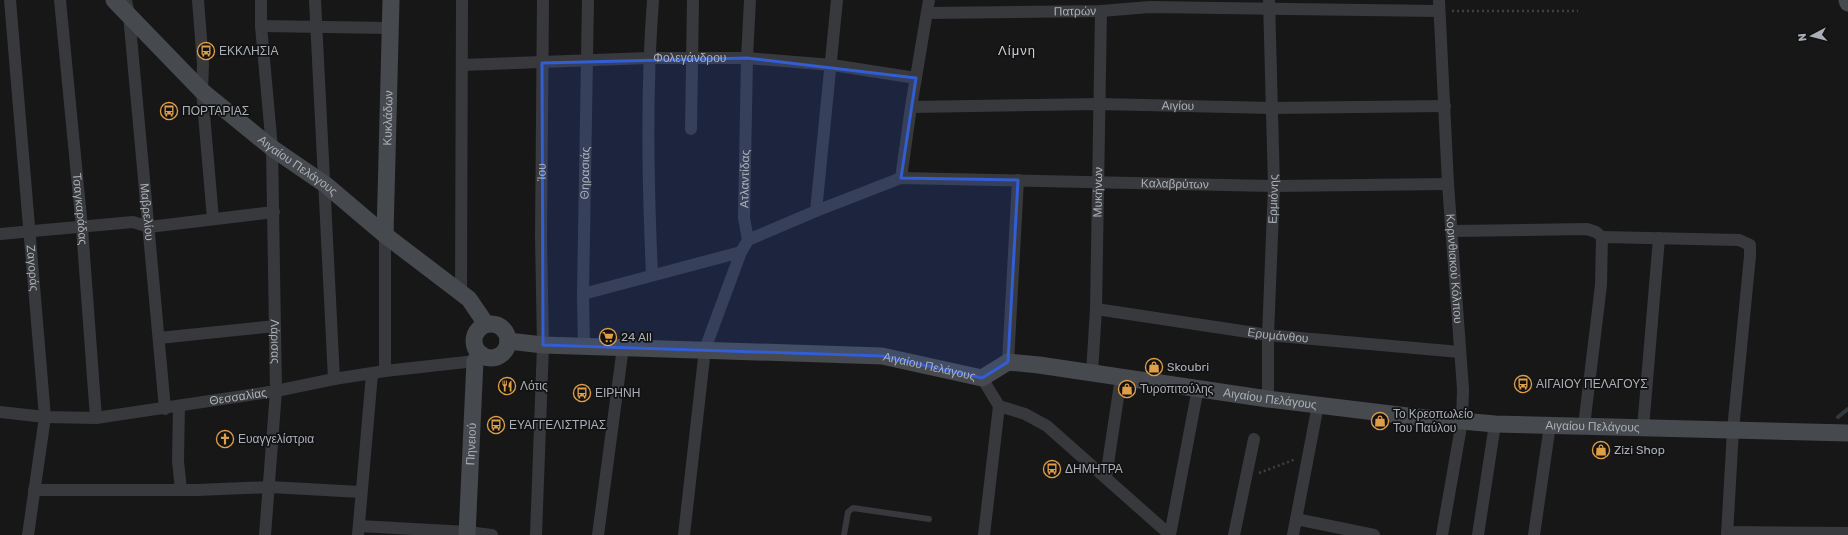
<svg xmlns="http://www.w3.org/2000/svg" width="1848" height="535" font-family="Rubik,sans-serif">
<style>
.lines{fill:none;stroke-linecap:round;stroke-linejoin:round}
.stream{stroke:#30393d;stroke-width:4}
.path{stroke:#3e4044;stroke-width:2.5;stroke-dasharray:2 3;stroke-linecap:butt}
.lane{stroke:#38393d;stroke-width:6}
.street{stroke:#38393d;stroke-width:12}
.secondary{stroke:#46494d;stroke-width:17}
.marked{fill:#325dd3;fill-opacity:0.2;stroke:#325dd3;stroke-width:3;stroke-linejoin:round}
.labels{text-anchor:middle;stroke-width:3.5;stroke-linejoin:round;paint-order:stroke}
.street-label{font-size:12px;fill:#aaafb7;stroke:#121213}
.poi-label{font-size:12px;fill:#aaafb7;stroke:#121213;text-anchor:start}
.neighbourhood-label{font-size:13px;letter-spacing:1px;fill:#cbced3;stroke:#121213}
</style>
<rect width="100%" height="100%" fill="#171718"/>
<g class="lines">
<!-- stream -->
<path class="stream" d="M1838,417L1848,409"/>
<!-- path -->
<path class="path" d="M1452,11H1578
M1259,473L1296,459"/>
<!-- lane -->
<path class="lane" d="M844,535L848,512L853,508L929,519"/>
<!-- street -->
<g class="street">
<path id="s1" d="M10,0L45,417L28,535"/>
<path id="s2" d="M60,0L82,228L96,418"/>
<path id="s3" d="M126,0L129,15L165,409"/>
<path d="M198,0L203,64L202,91L213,219"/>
<path id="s4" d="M261,0V26L272,148L276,391L265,535"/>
<path d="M315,0L334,379"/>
<path id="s5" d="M1439,0L1448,184L1463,389L1462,421L1442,535"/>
<path id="s6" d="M927,13L1101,11L1150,7L1439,11"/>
<path d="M261,26L389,28"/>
<path id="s7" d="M462,65L648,58H747L832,65L916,78"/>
<path id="s8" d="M911,107L1100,104L1272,108L1445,106"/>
<path d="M691,129L693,0"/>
<path d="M901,178L911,107L929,0"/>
<path d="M816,211L837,0"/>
<path d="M1453,231L1587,229L1596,232L1602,237"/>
<path d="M0,234L133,222L149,227L274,212"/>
<path d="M385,235V371"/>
<path d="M1602,237L1739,240L1750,245V256L1733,430L1727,535"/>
<path id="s9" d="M748,240L816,211L901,178L1274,186L1448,184"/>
<path d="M652,275C648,183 646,92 653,0"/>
<path d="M461,293L462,0"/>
<path d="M583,294L741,252"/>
<path id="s10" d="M1096,309L1268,335L1460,352"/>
<path d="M159,338L275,326"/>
<path id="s11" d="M584,346L583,294L588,0"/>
<path d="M1008,362L1018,180"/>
<path id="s12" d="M1092,373L1096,309L1101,11"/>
<path d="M982,378L999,406L1025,414L1047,426L1170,535"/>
<path id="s13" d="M1268,399V335L1274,186L1269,0"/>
<path d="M179,406L178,461L181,490"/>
<path id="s14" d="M0,412L45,417L96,418L276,391L334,379L385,371L475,361"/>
<path d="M1584,426L1601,285L1602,237"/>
<path d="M1643,428L1659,238"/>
<path d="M1106,477L1121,377"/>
<path d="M34,490H197L270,487L361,492"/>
<path d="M1296,519L1374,535"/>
<path d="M359,526L467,532L492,535"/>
<path d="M1727,532L1848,533"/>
<path d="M358,535L372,374"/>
<path id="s15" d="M536,535L543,345L541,237L543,0"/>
<path d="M598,535L623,347"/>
<path id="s16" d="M684,535L705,349L741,252L748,240L744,218L747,58L750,0"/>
<path d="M984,535L999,406"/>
<path d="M1170,535L1198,388"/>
<path d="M1234,535L1254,439"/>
<path d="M1293,535L1318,405"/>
<path d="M1478,535L1495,424"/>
<path d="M1534,535L1550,425"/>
</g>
<!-- secondary -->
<g class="secondary">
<path id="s17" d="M114,0L202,91L272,148L326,185L385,235L469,299L486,324"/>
<path d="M1847,0L1848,3"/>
<path id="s18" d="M385,235L391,0"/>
<circle cx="491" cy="341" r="17"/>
<path id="s19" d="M508,341L543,345L882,356L982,378L1008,362L1039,365L1268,399L1416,417L1495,424L1848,433"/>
<path id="s20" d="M467,535L475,361L481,354"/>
</g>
</g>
<!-- marked area -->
<path class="marked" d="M747,58L916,78L901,178L1018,180L1008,362L982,378L882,356L543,345L542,63Z"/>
<!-- icons -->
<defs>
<g id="bus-ring" transform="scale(0.9)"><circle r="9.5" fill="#121213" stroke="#df9e48" stroke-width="1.5"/><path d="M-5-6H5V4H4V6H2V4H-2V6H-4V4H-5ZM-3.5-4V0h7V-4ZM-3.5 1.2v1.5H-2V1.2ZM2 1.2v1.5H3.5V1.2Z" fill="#df9e48"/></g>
<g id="supermarket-ring" transform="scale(0.9)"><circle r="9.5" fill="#121213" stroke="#df9e48" stroke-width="1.5"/><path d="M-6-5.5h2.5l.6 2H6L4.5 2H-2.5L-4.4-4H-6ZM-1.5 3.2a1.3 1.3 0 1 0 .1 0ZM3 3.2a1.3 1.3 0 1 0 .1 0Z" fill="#df9e48"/></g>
<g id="shop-ring" transform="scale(0.9)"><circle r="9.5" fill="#121213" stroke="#df9e48" stroke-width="1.5"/><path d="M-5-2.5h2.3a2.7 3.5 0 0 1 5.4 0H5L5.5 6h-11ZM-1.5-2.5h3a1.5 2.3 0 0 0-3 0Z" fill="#df9e48"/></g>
<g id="restaurant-ring" transform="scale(0.9)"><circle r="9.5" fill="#121213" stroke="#df9e48" stroke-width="1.5"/><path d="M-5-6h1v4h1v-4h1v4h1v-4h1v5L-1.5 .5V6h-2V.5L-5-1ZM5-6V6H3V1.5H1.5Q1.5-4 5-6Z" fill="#df9e48"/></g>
<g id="church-ring" transform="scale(0.9)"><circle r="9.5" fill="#121213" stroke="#df9e48" stroke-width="1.5"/><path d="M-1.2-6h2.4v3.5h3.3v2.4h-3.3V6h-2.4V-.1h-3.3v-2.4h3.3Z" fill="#df9e48"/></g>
</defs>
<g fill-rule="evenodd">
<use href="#bus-ring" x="206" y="51"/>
<use href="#bus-ring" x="169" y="111"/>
<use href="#supermarket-ring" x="608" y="337"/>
<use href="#shop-ring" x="1154" y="367"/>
<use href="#bus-ring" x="1523" y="384"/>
<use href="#restaurant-ring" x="507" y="386"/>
<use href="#shop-ring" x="1127" y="389"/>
<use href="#bus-ring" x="582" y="393"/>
<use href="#shop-ring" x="1380" y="421"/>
<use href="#bus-ring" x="496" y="425"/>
<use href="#church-ring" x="225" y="439"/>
<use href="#shop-ring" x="1601" y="450"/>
<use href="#bus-ring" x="1052" y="469"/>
</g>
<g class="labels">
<!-- street labels -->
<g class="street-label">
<text dy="4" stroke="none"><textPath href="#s6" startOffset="148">Πατρών</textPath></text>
<text dy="4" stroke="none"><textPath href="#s7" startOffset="228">Φολεγάνδρου</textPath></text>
<text dy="4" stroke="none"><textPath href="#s8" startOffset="267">Αιγίου</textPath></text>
<text dy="4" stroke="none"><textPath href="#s18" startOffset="117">Κυκλάδων</textPath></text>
<text dy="4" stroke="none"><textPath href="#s17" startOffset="248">Αιγαίου Πελάγους</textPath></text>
<text dy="4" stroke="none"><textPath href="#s15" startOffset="363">Ίου</textPath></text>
<text dy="4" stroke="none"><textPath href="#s11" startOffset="173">Θηρασιάς</textPath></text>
<text dy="4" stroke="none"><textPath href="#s16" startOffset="366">Ατλαντίδας</textPath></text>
<text dy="4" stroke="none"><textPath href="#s9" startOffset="439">Καλαβρύτων</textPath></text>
<text dy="4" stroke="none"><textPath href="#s12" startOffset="181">Μυκήνων</textPath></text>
<text dy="4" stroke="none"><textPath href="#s13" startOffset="200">Ερμιόνης</textPath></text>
<text dy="4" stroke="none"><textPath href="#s2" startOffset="210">Τσαγκαράδας</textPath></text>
<text dy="4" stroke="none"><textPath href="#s3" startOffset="213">Μαβρελίου</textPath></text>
<text dy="4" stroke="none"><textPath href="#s1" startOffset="269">Ζαγοράς</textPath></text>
<text dy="4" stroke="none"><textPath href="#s5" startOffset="269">Κορινθιακού Κόλπου</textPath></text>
<text dy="4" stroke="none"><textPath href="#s10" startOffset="184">Ερυμάνθου</textPath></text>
<text dy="4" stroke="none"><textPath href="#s4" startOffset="342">Λάρισας</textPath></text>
<text dy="4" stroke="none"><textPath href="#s19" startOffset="423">Αιγαίου Πελάγους</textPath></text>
<text dy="4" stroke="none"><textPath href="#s14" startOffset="240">Θεσσαλίας</textPath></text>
<text dy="4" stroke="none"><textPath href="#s19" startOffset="772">Αιγαίου Πελάγους</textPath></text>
<text dy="4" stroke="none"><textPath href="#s19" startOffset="1096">Αιγαίου Πελάγους</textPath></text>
<text dy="4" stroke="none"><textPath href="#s20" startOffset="91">Πηνειού</textPath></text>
</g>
<!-- poi labels -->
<g class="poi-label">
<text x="219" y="55">ΕΚΚΛΗΣΙΑ</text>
<text x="182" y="115">ΠΟΡΤΑΡΙΑΣ</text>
<text x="621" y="341">24 All</text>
<text x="1167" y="371">Skoubri</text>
<text x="1536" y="388">ΑΙΓΑΙΟΥ ΠΕΛΑΓΟΥΣ</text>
<text x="520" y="390">Λότις</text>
<text x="1140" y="393">Τυροπιτούλης</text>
<text x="595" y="397">ΕΙΡΗΝΗ</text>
<text x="1393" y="418">Το Κρεοπωλείο<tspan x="1393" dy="14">Του Παύλου</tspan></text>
<text x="509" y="429">ΕΥΑΓΓΕΛΙΣΤΡΙΑΣ</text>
<text x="238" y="443">Ευαγγελίστρια</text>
<text x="1614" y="454">Zizi Shop</text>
<text x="1065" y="473">ΔΗΜΗΤΡΑ</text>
</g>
<!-- neighbourhood labels -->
<g class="neighbourhood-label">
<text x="1017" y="55">Λίμνη</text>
</g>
</g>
<!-- north arrow -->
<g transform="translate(1812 36) rotate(263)" stroke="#121213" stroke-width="3" paint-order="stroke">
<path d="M0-3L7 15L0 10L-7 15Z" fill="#aaafb7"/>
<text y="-6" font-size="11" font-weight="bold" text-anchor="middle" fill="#aaafb7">N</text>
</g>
</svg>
